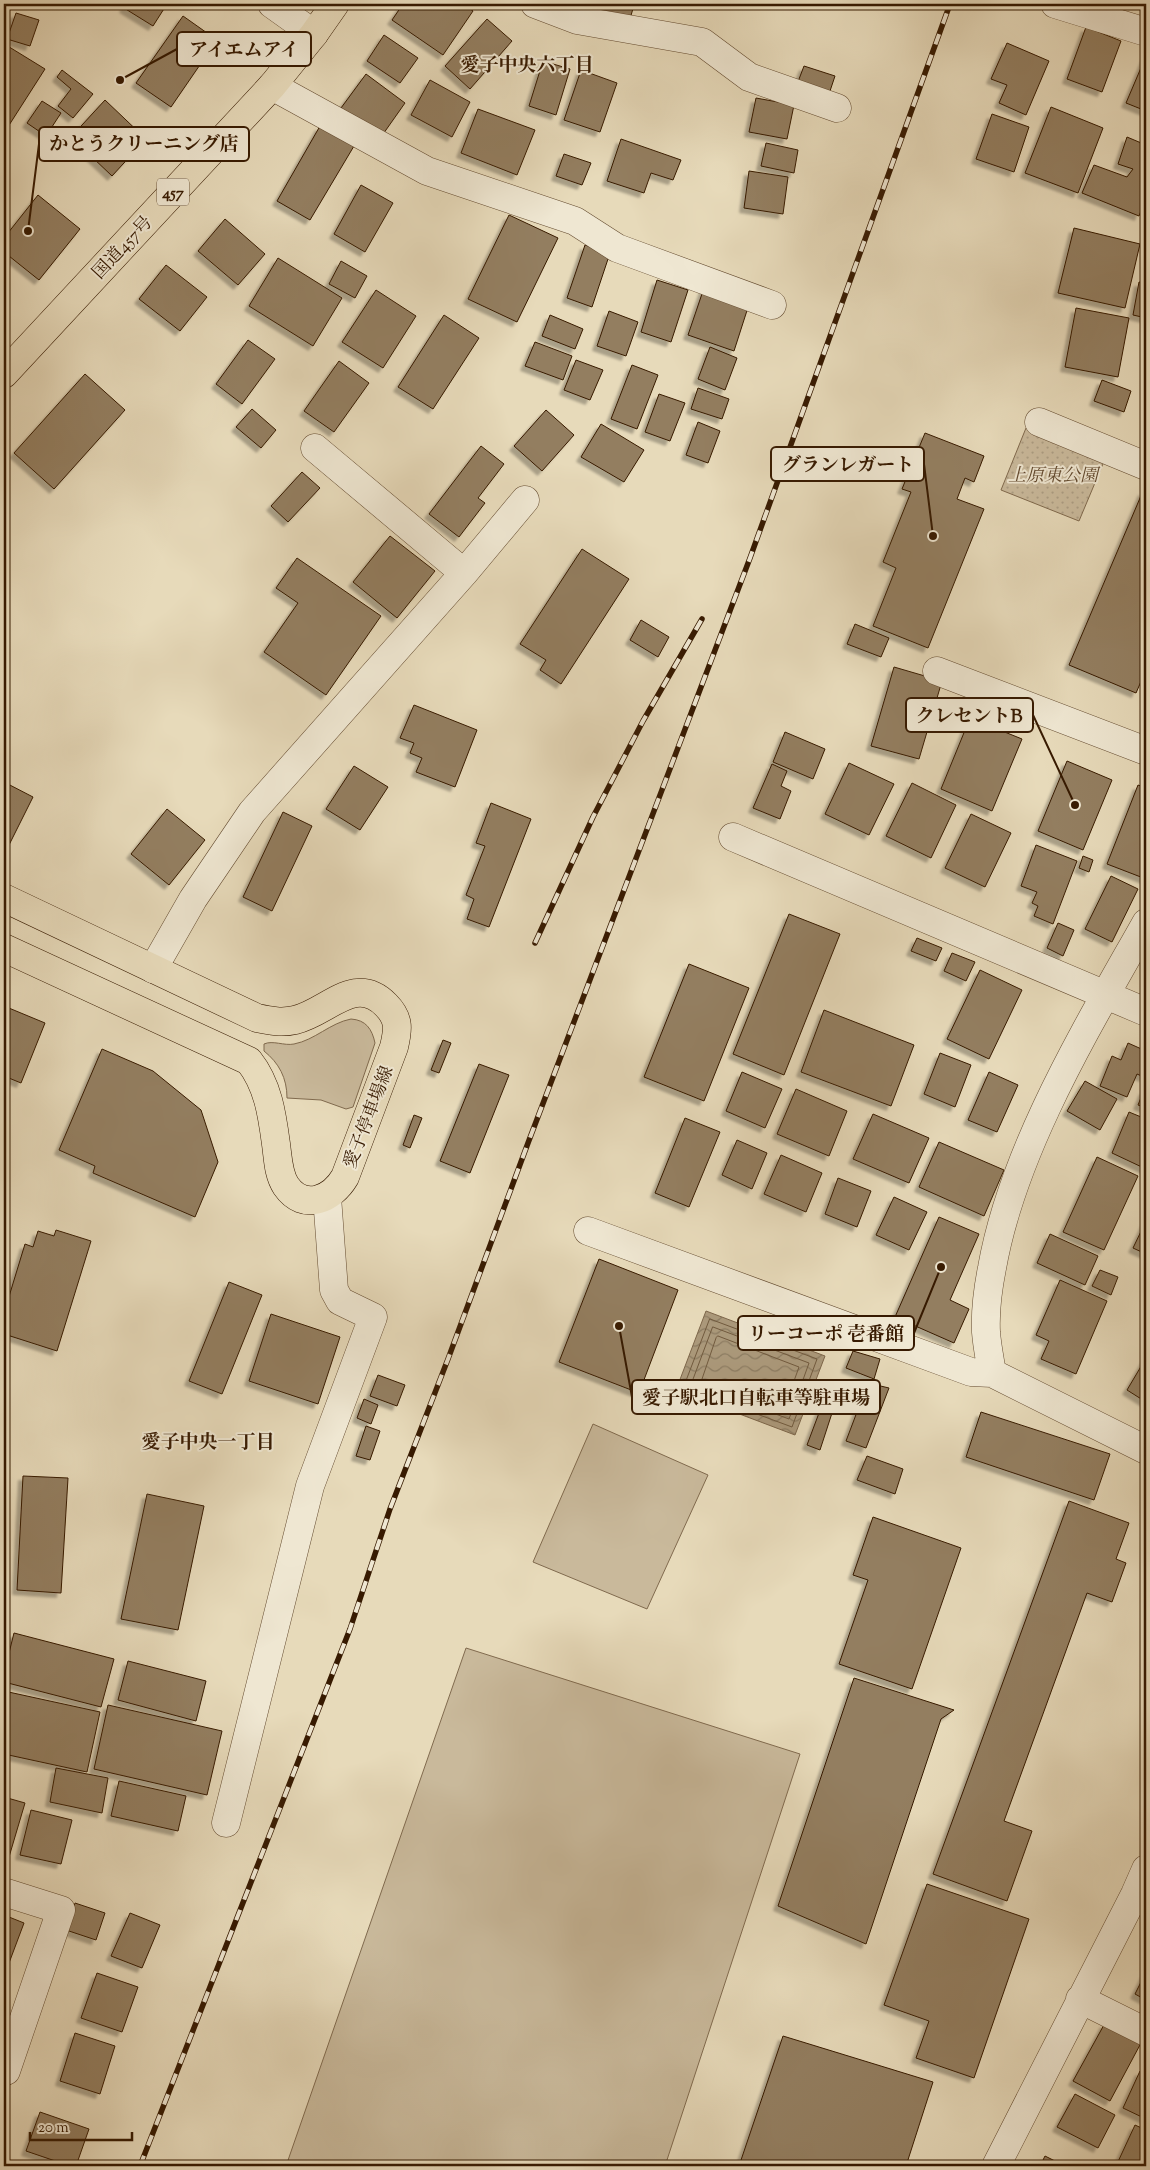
<svg xmlns="http://www.w3.org/2000/svg" width="1150" height="2170" font-family="'Sorts Mill Goudy','Noto Serif JP',serif">
<style>
.grass{fill:#c9b99b;stroke:#806a4e}
.park{fill:url(#park-dots);stroke:#806a4e}
.water{fill:url(#water-waves);stroke:#7d664a}
.lines{fill:none;stroke-linecap:round;stroke-linejoin:round}
.shore{stroke:#715a3e;stroke-width:1}
.building{fill:#937e61;stroke:#371a01;filter:url(#shadow)}
.minor-casing{stroke:#634a2f;stroke-width:29}
.major-casing{stroke:#371a01;stroke-width:29}
.highway-casing{stroke:#371a01;stroke-width:29}
.minor{stroke:#efe7d2;stroke-width:28}
.major{stroke:#e7daba;stroke-width:28}
.highway{stroke:#e7daba;stroke-width:28}
.rail-casing{stroke:#371a01;stroke-width:5.5}
.rail{stroke:#efe7d2;stroke-width:4;stroke-dasharray:11;stroke-linecap:butt}
.labels{text-anchor:middle;stroke-width:4;stroke-linejoin:round;paint-order:stroke}
.shield{fill:#efe7d2;stroke:#6e5840;stroke-width:1}
.shield-label{font-size:16px;font-weight:bold;fill:#371a01}
.street-label{font-size:18px;fill:#371a01;stroke:#efe7d2}
.park-label{font-size:18px;font-style:italic;fill:#634a2f;stroke:#efe7d2}
.neighbourhood-label{font-size:19px;font-weight:bold;fill:#371a01;stroke:#efe7d2}
.leader{fill:none;stroke:#371a01;stroke-width:2}
.callout-dot{fill:#371a01;stroke:#efe7d2;stroke-width:2}
.callout{fill:#efe7d2;stroke:#371a01;stroke-width:2}
.callout-label{font-size:19px;text-anchor:middle;font-weight:bold;fill:#371a01}
</style>
<defs>
<pattern id="park-dots" width="8" height="8" patternUnits="userSpaceOnUse" patternTransform="scale(1.25)"><rect width="8" height="8" fill="#c9b99b"/><path d="M2 2h.1M6 6h.1" fill="none" stroke="#ad9e84" stroke-width="1.8" stroke-linecap="round"/></pattern>
<pattern id="water-waves" width="16" height="10" patternUnits="userSpaceOnUse" patternTransform="scale(1.25)"><rect width="16" height="10" fill="#ab997b"/><path d="M0 5q4-4 8 0t8 0" fill="none" stroke="#8c7c62"/></pattern>
<filter id="shadow"><feDropShadow dx="-4.5" dy="4.5" stdDeviation="1" flood-color="#0004"/></filter>
</defs>
<rect width="100%" height="100%" fill="#e7daba"/>
<filter id="stains"><feTurbulence type="fractalNoise" baseFrequency=".004" numOctaves="4"/><feColorMatrix values="0 0 0 0 .2 0 0 0 0 .09 0 0 0 0 .02 0 0 0 .5 -.17"/></filter>
<radialGradient id="worn" r=".72"><stop offset=".6" stop-color="#630" stop-opacity="0"/><stop offset="1" stop-color="#630" stop-opacity=".3"/></radialGradient>
<!-- grass -->
<path class="grass" d="M351,1019C366,1020 372,1029 375,1043L353,1107L346,1109L321,1100L287,1098C287,1078 279,1063 264,1051V1044C273,1040 284,1046 294,1044C315,1040 330,1023 351,1019Z
M593,1424L708,1475L647,1609L533,1562Z
M466,1648L800,1754L665,2166H286Z"/>
<!-- park -->
<path class="park" d="M1026,428L1105,459L1079,521L1001,490Z"/>
<!-- water -->
<path class="water" d="M706,1311L825,1356L795,1435L676,1390Z"/>
<g class="lines">
<!-- shore -->
<path class="shore" d="M710,1319L817,1359L792,1427L684,1387Z
M713,1327L809,1363L789,1419L692,1383Z
M718,1336L799,1367L784,1409L702,1379L716,1338Z"/>
</g>
<!-- building -->
<path class="building" d="M126,4H167L153,26L124,8Z
M403,4H463L473,11L443,55L392,20Z
M605,4L634,5L628,26L601,19Z
M16,13L39,20L30,46L7,39Z
M183,16L217,40L171,107L136,83Z
M487,19L512,41L470,89L445,66Z
M1086,27L1121,41L1102,92L1067,79Z
M384,35L418,58L400,83L367,61Z
M1007,43L1049,61L1026,115L999,103L1007,85L991,79Z
M6,45L45,69L4,133V49Z
M1146,56V111L1126,103Z
M543,61L570,69L556,115L529,106Z
M804,66L835,76L828,97L796,87Z
M62,70L93,94L73,118L58,106L71,89L57,77Z
M581,70L617,83L600,132L564,120Z
M366,74L405,103L381,137L341,108Z
M430,80L470,102L452,137L411,115Z
M756,98L794,105L787,139L749,132Z
M105,100L146,139L112,176L71,137Z
M42,101L61,113L46,136L27,123Z
M1051,107L1103,128L1078,193L1025,173Z
M478,109L535,130L517,175L461,153Z
M992,114L1029,127L1014,172L976,159Z
M320,126L354,146L310,220L277,201Z
M1127,137L1146,145V198L1139,216L1082,193L1094,165L1127,177L1133,169L1118,164Z
M621,139L681,160L673,180L651,173L644,193L607,181Z
M766,143L798,150L794,173L761,166Z
M564,154L591,163L582,185L556,176Z
M749,171L788,177L783,214L744,208Z
M361,185L393,203L365,252L334,234Z
M38,195L80,229L39,280L4,252V238Z
M509,215L558,238L517,322L468,299Z
M225,219L265,254L238,285L198,251Z
M1074,228L1140,244L1125,308L1058,293Z
M585,245L610,253L592,307L567,298Z
M278,258L342,298L313,346L249,306Z
M341,261L367,276L355,298L329,284Z
M166,265L207,297L180,331L139,299Z
M657,280L688,290L671,342L641,332Z
M706,282L751,298L734,351L688,335Z
M1139,282L1146,283V318L1133,315Z
M376,290L416,316L383,368L342,342Z
M1076,308L1129,318L1118,377L1065,367Z
M609,311L638,322L626,356L597,346Z
M444,315L479,338L433,409L398,387Z
M550,315L583,329L575,349L542,336Z
M248,340L275,359L242,404L216,384Z
M535,342L572,356L563,380L525,366Z
M710,347L737,358L725,390L698,379Z
M576,360L603,370L590,400L564,390Z
M339,361L369,383L334,432L304,411Z
M632,365L658,375L637,429L611,419Z
M85,374L125,410L54,489L14,453Z
M1102,380L1131,391L1124,412L1094,401Z
M698,388L729,399L722,419L691,409Z
M659,394L685,403L670,441L645,432Z
M252,409L276,430L261,448L236,427Z
M546,410L574,435L542,471L514,446Z
M698,422L720,431L708,463L686,455Z
M601,424L644,450L624,482L581,457Z
M925,433L984,456L974,482L965,478L957,499L984,509L928,648L873,626L896,568L883,562L911,492L902,489Z
M481,446L504,464L478,498L485,503L459,537L429,514Z
M302,472L320,488L288,522L271,506Z
M1143,491L1146,493V670L1136,693L1069,665Z
M390,536L435,571L397,618L353,582Z
M582,549L629,579L561,684L540,670L546,660L520,644Z
M297,558L381,616L326,695L264,652L298,603L276,588Z
M641,620L669,637L658,657L630,640Z
M855,624L889,638L881,657L847,644Z
M894,667L942,681L919,759L871,746Z
M414,705L477,730L455,787L416,772L422,758L410,753L414,743L400,738Z
M970,718L1022,739L992,811L941,789Z
M785,732L825,749L813,779L773,762Z
M1067,761L1112,780L1083,850L1038,831Z
M849,763L894,784L869,835L825,814Z
M772,764L787,771L781,786L791,791L780,819L753,808Z
M354,766L388,787L360,830L326,809Z
M4,782L33,797L7,849L4,847Z
M912,783L956,805L931,858L886,836Z
M1138,785L1146,788V879L1107,864Z
M491,803L531,819L489,927L467,919L474,899L466,895L485,846L476,843Z
M167,809L205,840L169,885L131,854Z
M283,812L312,826L272,911L243,897Z
M971,814L1011,833L985,887L945,868Z
M1036,845L1077,861L1053,924L1034,916L1038,906L1032,903L1037,892L1021,886Z
M1083,856L1093,860L1089,872L1079,868Z
M1111,876L1138,889L1112,942L1085,929Z
M789,914L840,934L784,1075L733,1054Z
M1058,923L1074,930L1063,956L1047,948Z
M917,938L942,948L936,961L911,951Z
M952,953L975,962L966,981L944,971Z
M689,964L749,988L704,1101L644,1077Z
M980,970L1022,990L989,1059L947,1039Z
M4,1006L45,1023L21,1083L4,1076Z
M824,1010L914,1045L891,1106L801,1072Z
M443,1040L451,1043L439,1073L431,1070Z
M1128,1043L1146,1051V1070L1144,1077L1137,1074L1127,1097L1100,1086L1112,1056L1121,1060Z
M102,1049L153,1071L201,1110L218,1162L195,1217L93,1173L95,1166L59,1150Z
M940,1053L971,1065L955,1107L924,1094Z
M479,1064L509,1075L470,1173L440,1161Z
M742,1072L782,1089L765,1128L726,1111Z
M989,1072L1018,1085L997,1132L968,1120Z
M1085,1081L1117,1099L1100,1130L1067,1111Z
M796,1089L847,1111L829,1156L777,1134Z
M1144,1090L1146,1091V1108L1138,1105Z
M1129,1112L1146,1119V1169L1112,1153Z
M873,1114L929,1138L909,1183L853,1159Z
M414,1115L422,1118L410,1148L403,1145Z
M685,1118L720,1132L689,1207L655,1193Z
M737,1140L767,1153L752,1189L722,1175Z
M939,1142L1004,1170L984,1216L919,1187Z
M781,1155L822,1173L806,1212L764,1194Z
M1097,1157L1138,1176L1104,1250L1063,1232Z
M838,1178L871,1191L857,1227L825,1214Z
M894,1197L927,1212L909,1250L876,1235Z
M939,1217L979,1234L950,1300L969,1309L954,1343L895,1317Z
M1146,1221V1254L1133,1248Z
M56,1230L91,1241L57,1351L4,1334V1313L25,1244L33,1247L38,1231L54,1236Z
M1050,1234L1098,1256L1085,1285L1037,1263Z
M599,1259L678,1290L639,1393L559,1362Z
M1100,1270L1118,1277L1111,1295L1092,1286Z
M1060,1280L1107,1301L1076,1374L1041,1359L1049,1341L1036,1335Z
M229,1282L262,1295L222,1394L189,1381Z
M271,1314L340,1337L318,1404L249,1381Z
M853,1351L880,1359L874,1379L846,1368Z
M1146,1358V1402L1127,1390Z
M378,1375L405,1385L397,1406L370,1396Z
M868,1383L889,1388L866,1448L846,1441Z
M364,1399L378,1405L371,1424L357,1418Z
M822,1405L833,1410L820,1450L807,1445Z
M981,1412L1110,1454L1094,1500L966,1457Z
M366,1426L380,1431L370,1460L356,1456Z
M867,1456L903,1469L895,1494L857,1480Z
M23,1476L68,1478L61,1593L17,1590Z
M147,1494L204,1506L178,1630L121,1619Z
M1069,1501L1129,1523L1116,1559L1126,1563L1112,1602L1087,1593L1004,1821L1032,1831L1007,1901L933,1874Z
M873,1517L961,1548L912,1689L839,1664L868,1580L853,1575Z
M14,1633L114,1659L101,1707L4,1682V1673Z
M128,1661L206,1681L196,1721L118,1700Z
M854,1678L954,1710L941,1719L866,1944L778,1906Z
M4,1691L100,1712L87,1772L4,1754Z
M108,1705L222,1731L207,1795L94,1769Z
M56,1768L108,1778L102,1813L50,1802Z
M119,1781L186,1796L178,1831L111,1816Z
M4,1797L25,1803L9,1857L4,1855Z
M31,1810L72,1820L61,1864L20,1855Z
M927,1884L1029,1919L974,2078L916,2058L929,2021L884,2005Z
M75,1903L105,1913L96,1940L66,1930Z
M130,1913L160,1925L142,1968L111,1956Z
M4,1915L24,1923L6,1971H4Z
M1146,1972V2000L1135,1994Z
M97,1973L138,1987L122,2032L81,2018Z
M1105,2023L1141,2043L1110,2101L1073,2081Z
M75,2033L115,2046L100,2094L60,2081Z
M783,2036L933,2082L906,2166H739Z
M1140,2071L1146,2074V2119L1123,2108Z
M1075,2094L1115,2115L1098,2148L1057,2127Z
M40,2112L89,2129L76,2166H70L26,2151Z
M1135,2125L1146,2130V2166H1116Z
M1045,2156L1065,2166H1040Z"/>
<g class="lines">
<!-- minor casing -->
<g class="minor-casing">
<path id="minor" d="M272,4L314,34
M535,4L577,20L702,42L749,77L837,108
M1055,4L1146,32
M272,86L427,171L575,221L617,248L772,305
M1039,422L1146,466
M315,448L464,573
M937,671L1146,751
M733,837L1146,1012
M1146,923C1087,1028 1013,1149 992,1268C988,1288 985,1311 986,1332C987,1346 990,1360 992,1373L1146,1450
M153,969L193,899L252,812L464,573L525,500
M588,1231L971,1372L992,1373
M226,1823L310,1486L373,1317L340,1301L334,1290L327,1197
M4,1892L61,1910L6,2071
M1080,1999L1146,2032
M996,2166L1135,1894L1146,1869"/>
</g>
<!-- major casing -->
<g class="major-casing">
<path id="major" d="M4,898L257,1018C271,1021 282,1023 295,1020C327,1013 355,973 386,1005C400,1019 398,1030 394,1047L345,1177C332,1199 304,1212 286,1186C278,1174 278,1158 276,1144C272,1114 268,1085 249,1061L4,948"/>
</g>
<!-- highway casing -->
<g class="highway-casing">
<path id="highway" d="M4,374L272,86L314,34L335,4"/>
</g>
<!-- minor -->
<use href="#minor" class="minor"/>
<!-- major -->
<use href="#major" class="major"/>
<!-- highway -->
<use href="#highway" class="highway"/>
<!-- rail casing -->
<g class="rail-casing">
<path id="rail" d="M535,943L593,817L643,721L702,619
M140,2166L350,1629L390,1509L448,1359L528,1143L750,558L950,4"/>
</g>
<!-- rail -->
<use href="#rail" class="rail"/>
</g>
<g class="labels">
<!-- shield labels -->
<rect class="shield" x="157" y="178.5" width="32" height="27" rx="4"/>
<g class="shield-label">
<text x="173" y="198">457</text>
</g>
<!-- street labels -->
<g class="street-label">
<text transform="translate(122 247) rotate(-47)" y="6">国道457号</text>
<text transform="translate(368 1117) rotate(-69)" y="6">愛子停車場線</text>
</g>
<!-- park labels -->
<g class="park-label">
<text x="1053" y="481">上原東公園</text>
</g>
<!-- neighbourhood labels -->
<g class="neighbourhood-label">
<text x="527" y="71">愛子中央六丁目</text>
<text x="208" y="1448">愛子中央一丁目</text>
</g>
</g>
<!-- callouts -->
<path class="leader" d="M120 80L177 49M28 231L39 144M933 536L924 464M1075 805L1033 715M941 1267L914 1333M619 1326L632 1397"/>
<g class="callout-dot">
<circle cx="120" cy="80" r="5"/>
<circle cx="28" cy="231" r="5"/>
<circle cx="933" cy="536" r="5"/>
<circle cx="1075" cy="805" r="5"/>
<circle cx="941" cy="1267" r="5"/>
<circle cx="619" cy="1326" r="5"/>
</g>
<g class="callout">
<rect x="177" y="32" width="134" height="34" rx="5"/>
<rect x="39" y="127" width="210" height="34" rx="5"/>
<rect x="771" y="447" width="153" height="34" rx="5"/>
<rect x="906" y="698" width="127" height="34" rx="5"/>
<rect x="738" y="1316" width="176" height="34" rx="5"/>
<rect x="632" y="1380" width="248" height="34" rx="5"/>
</g>
<g class="callout-label">
<text x="244" y="56">アイエムアイ</text>
<text x="144" y="150">かとうクリーニング店</text>
<text x="848" y="471">グランレガート</text>
<text x="969" y="722">クレセントB</text>
<text x="826" y="1340">リーコーポ 壱番館</text>
<text x="756" y="1404">愛子駅北口自転車等駐車場</text>
</g>
<!-- margin -->
<rect width="1150" height="2170" fill="none" stroke="#e7daba" stroke-width="20"/>
<rect x="5" y="5" width="1140" height="2160" fill="none" stroke="#371a01" stroke-width="2.5"/>
<rect x="10" y="10" width="1130" height="2150" fill="none" stroke="#371a01"/>
<!-- scale -->
<path d="M30 2132v8h102v-8" fill="none" stroke="#371a01" stroke-width="2.5"/>
<text x="38" y="2132" font-size="15" fill="#371a01" stroke="#efe7d2" stroke-width="4" paint-order="stroke">20 m</text>
<rect width="100%" height="100%" filter="url(#stains)"/>
<rect width="100%" height="100%" fill="url(#worn)"/>
</svg>
